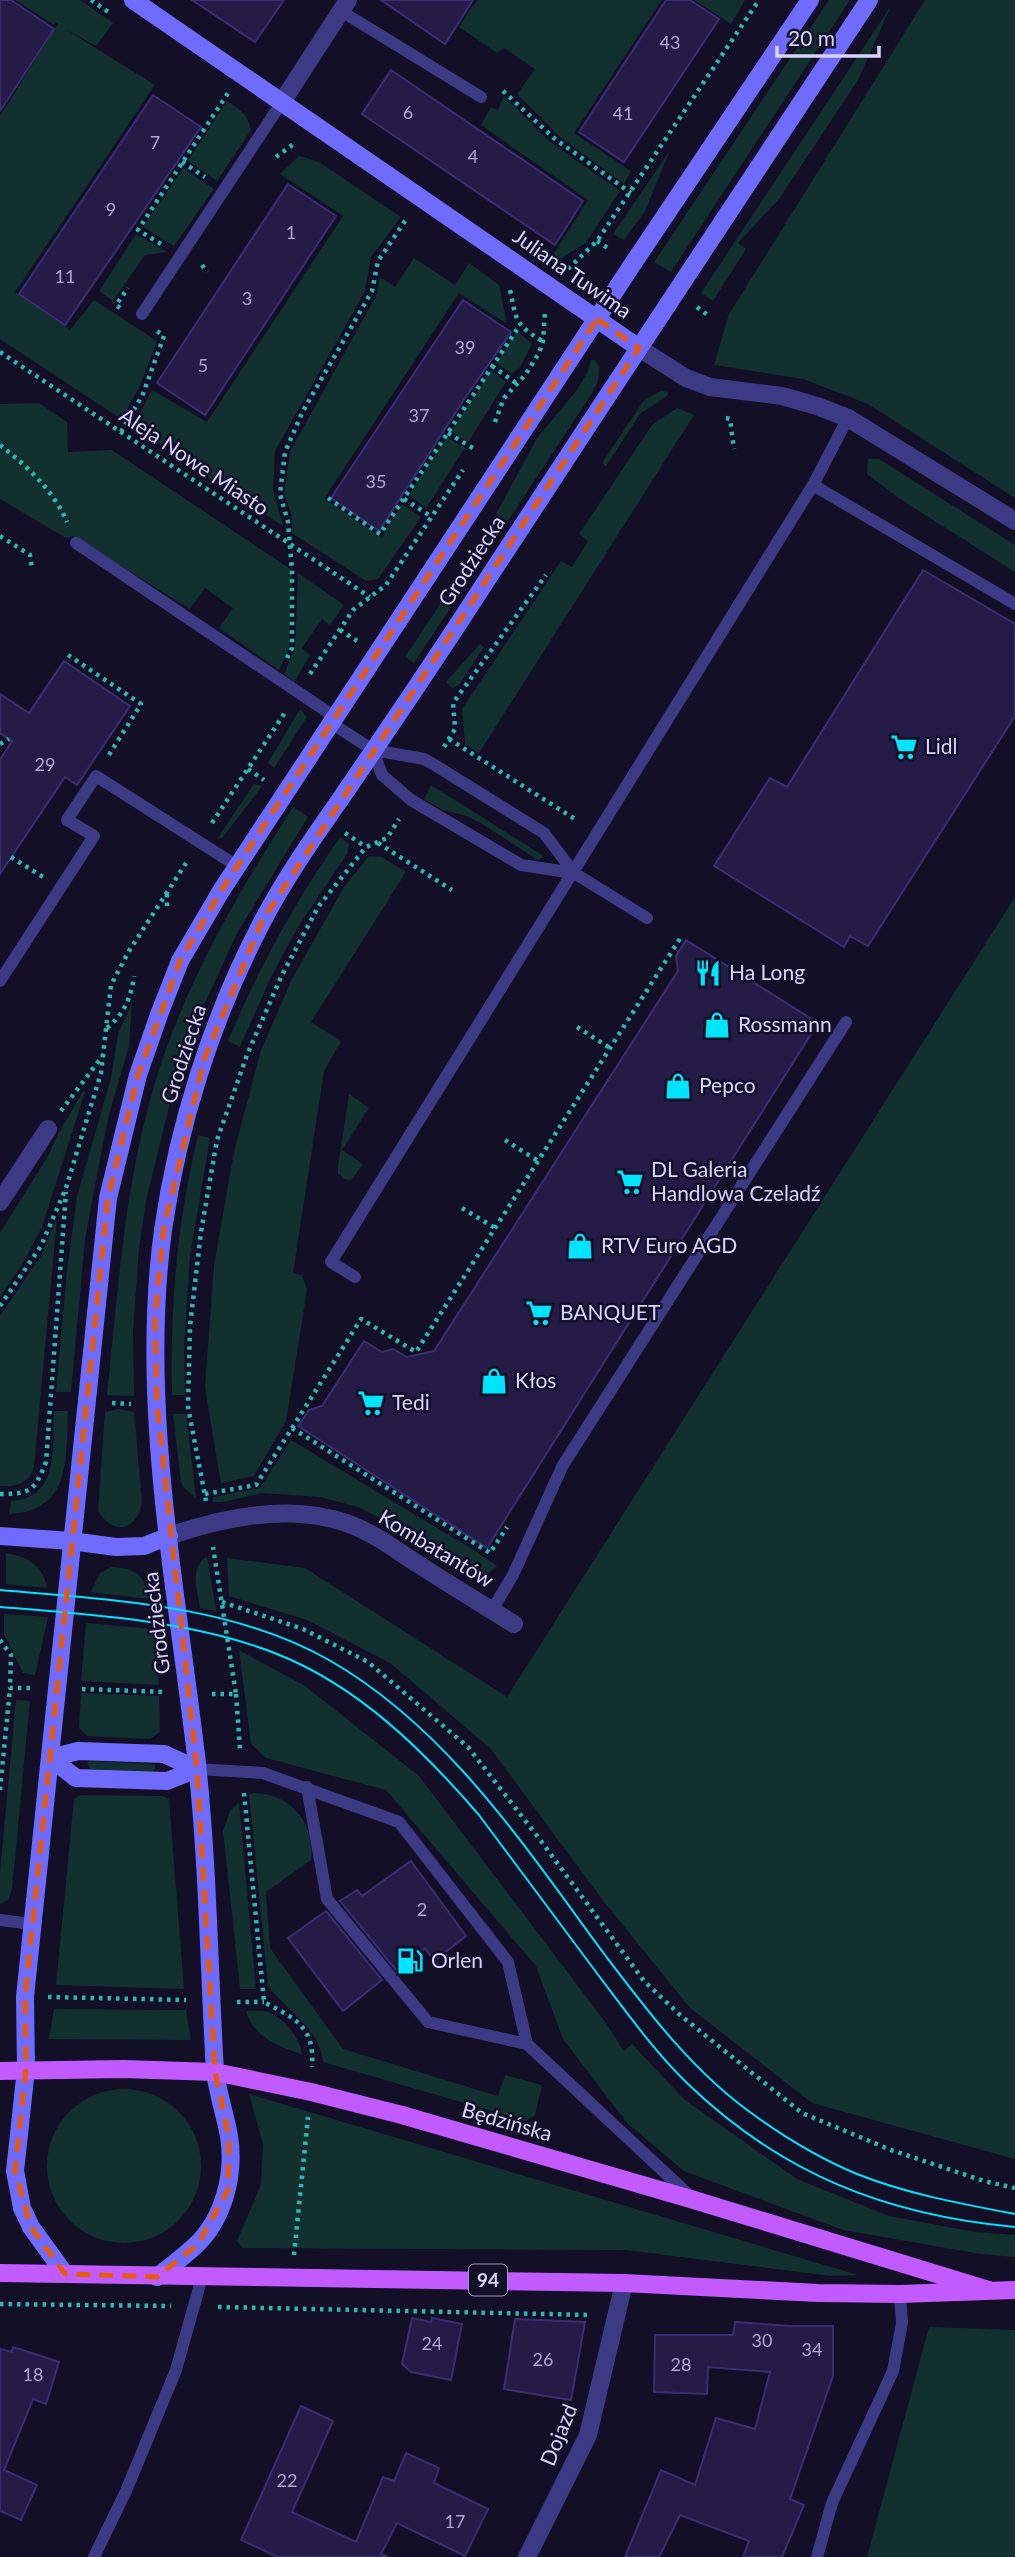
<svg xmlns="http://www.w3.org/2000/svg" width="1015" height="2557" font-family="Lato,sans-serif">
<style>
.green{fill:#12302f}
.building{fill:#241b47;stroke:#3b2d73;stroke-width:2}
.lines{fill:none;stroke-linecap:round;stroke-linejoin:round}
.path{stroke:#2fb8b0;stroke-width:4.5;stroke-dasharray:3.5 5;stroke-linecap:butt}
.lane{stroke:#3d3a85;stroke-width:12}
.street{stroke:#3d3a85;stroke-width:18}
.secondary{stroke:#6f6bff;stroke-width:18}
.primary{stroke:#c25bff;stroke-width:18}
.tram{stroke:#00e5ff;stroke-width:2}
.marked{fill:none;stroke:#e8590c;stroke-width:5;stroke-dasharray:14 9;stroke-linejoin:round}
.labels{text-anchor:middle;stroke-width:5;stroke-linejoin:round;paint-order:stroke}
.number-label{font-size:18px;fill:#aca6d1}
.shield{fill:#130f26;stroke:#9e99be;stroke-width:2}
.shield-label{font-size:19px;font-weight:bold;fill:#d9d4ff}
.street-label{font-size:21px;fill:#d9d4ff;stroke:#130f26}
.poi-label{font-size:21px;fill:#d9d4ff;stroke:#130f26;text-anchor:start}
</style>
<rect width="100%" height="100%" fill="#130f26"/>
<!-- green -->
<path class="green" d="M15,0H80L113,23L96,46L65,29L155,85L15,292L70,330L94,300L157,341L139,388L121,419L0,339V116L58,24L55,22L54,25Z
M477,0H662L574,133L631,171L624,184L560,137L517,94L535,69L504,48L497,53L459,27Z
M694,0H745L731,24Z
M829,0H850L671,272L654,262Z
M925,0H1015V498L868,404L803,379L714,365L729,314Z
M891,6L858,80L779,199L738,243L746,249L713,301L701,293Z
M504,96L549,141L620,191L586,243L560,259L553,255L588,200L481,125L491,107L498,110Z
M227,101C240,110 248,114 251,130L217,181L188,161Z
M670,150L645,211L624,240L613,234Z
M299,156L319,162L401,217L371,257L365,291L275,451L273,490L283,526L133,427L152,390L207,422L343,216L280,174Z
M183,168L214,189L174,246L143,227Z
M136,234L167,252L145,255L113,301L99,291Z
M414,258L455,285L469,263L499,285L507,324L459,293L324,499L382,537L402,504L421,517L378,579L366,581L292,533V516L284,494L290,452L377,294L380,277L395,287Z
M517,331L532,344L520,367L512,374L496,363Z
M591,360H595L599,367L598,382L591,395L414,663L405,657L480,544L537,438L577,390L588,371Z
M491,370L506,382L468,442L451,431Z
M661,391L668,392V395L640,414L606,466L602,463L644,400Z
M39,403L67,422L68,452L112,450L292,570L289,649L279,670L219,628L233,608L205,588L190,609L73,536L66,538L0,499V404Z
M677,408L694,415L479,753L465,744L462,709L561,561L572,567L588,541L579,534L652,425Z
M447,437L465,448L426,508L409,495Z
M868,459H879L1015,545V572L900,499L867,474Z
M298,573L344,605L330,625L322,619L302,648L310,655L294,682L284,674L295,648Z
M480,644L484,647L459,685L452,688L446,682Z
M300,709L307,717L274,768L268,763Z
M254,784L262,786L260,789L222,838L217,839Z
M431,785L542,855L543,857L538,860L479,822L467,816L443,810L424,799Z
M293,807L308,817L237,933L191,1034L173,1090L146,1201L139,1249L133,1331L134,1396L107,1395C118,1291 124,1187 154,1086C184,985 237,894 293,807Z
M340,837L349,844L347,854L298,927L271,977L240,1047L228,1041C258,969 295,902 340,837Z
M369,856L382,857L406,872L311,1022L341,1041L324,1071L293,1273L302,1275L307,1290L286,1421L254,1476L221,1483L205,1387L214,1265L234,1152L261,1050L292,979L344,887Z
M1015,897V2159L812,2103L690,2008L601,1898L491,1749L390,1663L307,1620L229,1596L227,1558L305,1568L507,1697Z
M132,1003L129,1046L108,1118L85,1239L71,1392H56L67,1270L77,1196L111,1078L118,1034Z
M83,1091L85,1092L42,1227L23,1263L0,1297V1233L48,1156L57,1136Z
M349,1094L369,1108L342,1150L363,1164L351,1180L344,1179L338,1173V1167Z
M198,1135L210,1138L190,1256L184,1349L185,1395H172C170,1306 177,1222 198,1135Z
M57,1218L34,1467C29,1484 16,1487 0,1486V1316L41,1256Z
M118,1409L134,1412L142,1502C137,1530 114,1537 98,1511L105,1412Z
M54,1411H68C66,1460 71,1511 9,1514L11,1501C60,1498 52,1447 54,1411Z
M173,1414H186L196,1498L184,1488L181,1482Z
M291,1440L477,1552L497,1566L487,1575H473L446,1564L400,1528L358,1507L320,1497L262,1493L223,1502H213V1497L260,1488Z
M6,1553C28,1557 43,1565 47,1588L6,1584Z
M207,1556L216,1611L200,1608C197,1589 189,1568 207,1556Z
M111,1567C135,1568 146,1575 148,1599L91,1592L100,1573Z
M4,1614L48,1617L35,1675L23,1673L4,1634Z
M86,1623L154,1629L159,1685L81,1681Z
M239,1650L305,1686L419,1776L606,2023L624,2051L632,2044L685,2100L797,2179L889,2216L975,2232L1015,2235V2257L981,2254L843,2230L684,2171L627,2123L563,2039L536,1966L386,1790L266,1758L251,1744Z
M81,1693L159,1696L160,1732L150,1739L87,1736L79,1728Z
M16,1700L30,1701L12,1889L8,1900L0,1904V1873Z
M90,1761L150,1764L155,1765V1769L152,1772L90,1769L87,1763Z
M255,1793C292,1794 315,1824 311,1860L266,1892L270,1948L343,2049L498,2096L505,2075L542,2085L535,2115L526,2121L323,2062C320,2029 286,2010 268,1986L249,1794Z
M80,1795L162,1796L169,1799L184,1989L56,1985L74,1799Z
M239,1802L256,1989H240L223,1831L230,1811Z
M54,2009L186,2010L191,2040L49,2039Z
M246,2011C252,2011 262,2010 268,2012C284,2018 300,2038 302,2054C279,2047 253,2037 246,2011Z
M47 2166a77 77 0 1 1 154 0a77 77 0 1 1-154 0Z
M249,2094L858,2275L832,2276L626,2250L243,2248L237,2241L261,2185L263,2144Z
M929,2327L1015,2330V2557H867Z"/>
<!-- building -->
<path class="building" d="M0,0H11L54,29L0,111Z
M192,0H284L255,42Z
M381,0H473L445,44Z
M666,0H690L719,19L624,162L579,132Z
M391,70L583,201L555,245L362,114Z
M153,95L201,127L65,325L19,294Z
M288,184L336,216L205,415L157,383Z
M463,300L511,332L465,398L379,531L331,498Z
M923,570L1015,624V716L868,946L850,936L844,947L714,866L770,778L787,787Z
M64,661L130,706L77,785L65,777L0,874V760L12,741L0,733V694L29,713Z
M686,940L818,1023L487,1548L298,1426L309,1410L322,1406L364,1341L382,1352L393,1349L407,1357L434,1351L678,971L676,956Z
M411,1861L466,1936L434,1961L425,1948L396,1970L340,1901L357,1890L362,1896Z
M326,1911L382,1980L343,2011L288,1938Z
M412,2318L431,2322L432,2318L462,2324L451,2380L411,2372L402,2364Z
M515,2319L585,2322L571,2400L504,2389Z
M735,2322L792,2326H833V2376L790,2499L804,2505L782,2557H743L749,2541L680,2515L659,2557H625L661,2470L695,2485L716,2418L755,2429L770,2372L708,2367L707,2394L654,2392L655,2335H733Z
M13,2347L59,2362L46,2404L33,2399L4,2470L37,2485L21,2520L0,2511V2349L12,2352Z
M301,2406L333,2421L292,2512L356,2542L383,2477L394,2481L406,2453L439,2468L434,2483L488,2509L465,2556L397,2523L381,2554L388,2557H278L241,2540Z"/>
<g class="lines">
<!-- path -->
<path class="path" d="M91,0L110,13
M503,91L555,139L631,193
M276,157L295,143
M182,162L205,177
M597,241L611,250
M161,244L138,230L228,93
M202,265L207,272
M568,269L597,241L759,0
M510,290C517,322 514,323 542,341
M697,307L710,317
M120,308L116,305L128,288
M0,352L370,597
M492,366L516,383
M726,418L730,419L734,449
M495,422L504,398L526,374L539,353L543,341L545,312
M121,432L143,394L164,336L157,331
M448,433L476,450
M0,445C27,466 54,491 67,522
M328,498L380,534L520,325
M404,499L432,517
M0,536L30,555L32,569
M340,630L357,641
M68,655L141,704L107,758
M287,658L292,648V570L288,522L280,494L285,452L303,411L372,291L378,261L407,218
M310,674L353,610L386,585L463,470
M449,739L578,821
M0,744L9,739
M444,747L455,729L453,703L546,575
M248,769L264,780
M212,823L286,711
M345,833L366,847
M378,843L452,890
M11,857L43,877
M167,906V893
M577,1027L610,1048
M107,1028C124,1014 131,998 134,976
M61,1111L104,1054
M505,1140L538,1161
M462,1208L495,1228
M0,1306L41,1246L66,1188L101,1073L111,985L129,951L188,860
M112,1403L131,1404
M292,1428L490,1553L507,1527
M0,1494C30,1494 35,1491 46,1462L66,1192
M205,1494L256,1485L361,1319L416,1352L681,937
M206,1501L188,1407L190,1326L201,1232L217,1140L247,1055L281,977L318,907L366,847L387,838L399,819
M222,1602L303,1629L368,1662L468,1747L541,1841L644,1981L680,2015L802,2113L891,2150L984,2181L1015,2188
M0,1640L11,1655L10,1688H31
M82,1689L164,1692
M212,1694H236L213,1547
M236,1694L240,1749
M0,1790L10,1688
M244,1793L264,2002C296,2019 315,2027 312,2067
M48,1997L186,2000
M237,2002H264
M294,2255L308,2117
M0,2304L171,2306
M218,2307L591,2315"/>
<!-- lane -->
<path class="lane" d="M341,11L481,97
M142,314L282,102
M848,418L813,485L1015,604
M76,543L335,717
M331,723L373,750L382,775L411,800L521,865L574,873
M373,750L424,759L433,764L544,833L574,873L647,918
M0,981L94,836L67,820L96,776L237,866
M355,1277L331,1262L813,485
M492,1610L513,1575L563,1465L846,1022
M197,1769L263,1773L399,1822L508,1962L527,2044L691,2197
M307,1787L327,1899L428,2022L527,2044
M0,1920L32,1924
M94,2557L126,2491L176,2370L202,2277
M817,2557L832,2503L893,2371L902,2323L900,2294"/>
<!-- street -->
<path class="street" d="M282,102L348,0
M639,348L686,378L710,387L782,396L817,406L848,418L1015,521
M0,1202L48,1129
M169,1536C224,1517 292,1503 349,1524C374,1533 396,1550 418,1564C450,1585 482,1604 514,1624
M527,2557L588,2435L624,2283"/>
<!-- secondary -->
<path class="secondary" d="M133,0L639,348
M0,1536L71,1541L116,1547L144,1546L169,1536
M50,1758L76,1778L167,1781L197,1769
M50,1758L78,1751L164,1754L197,1769
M65,2274L31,2227L22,2208L15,2171L26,2069L25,1997L108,1198L138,1075L160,1012L180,961L221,891L632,265L810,0
M157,2277C170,2267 183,2257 195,2246C224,2219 235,2174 229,2136C225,2114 218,2094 215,2072C209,1969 208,1866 197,1764C177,1589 139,1405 163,1230C178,1125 212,1019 260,926C284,879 316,834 346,791C391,725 436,659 479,592C608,394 739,197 869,0"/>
<!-- primary -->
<path class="primary" d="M0,2071L123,2069L215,2072L311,2092L402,2115L694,2200L989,2290
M0,2273L624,2283L818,2293L900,2294L1015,2290"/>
<!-- tram -->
<path class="tram" d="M0,1590C110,1600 230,1604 329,1660C448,1728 525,1847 605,1955C649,2013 694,2073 754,2115C786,2138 821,2159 857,2174C907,2194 962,2204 1015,2214
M0,1607C88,1614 195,1621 277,1654C358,1686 423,1750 479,1815C518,1867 557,1920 596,1972C625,2010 653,2050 687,2083C781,2174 886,2215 1015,2227"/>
</g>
<!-- marked area -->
<path class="marked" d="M597,319L639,348L262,921L204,1060L164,1227L155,1318L157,1405L197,1769L215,2072L229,2137L228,2190L198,2244L157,2277L65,2274L31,2227L15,2171L26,2069L25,1997L108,1198L138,1075L180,961L221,891Z"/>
<!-- icons -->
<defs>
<g id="supermarket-bare" transform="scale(2.1)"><path d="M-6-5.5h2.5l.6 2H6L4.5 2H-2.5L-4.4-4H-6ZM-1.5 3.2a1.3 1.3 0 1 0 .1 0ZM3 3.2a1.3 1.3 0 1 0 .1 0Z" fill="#00e5ff" stroke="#130f26" stroke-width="2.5" paint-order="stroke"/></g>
<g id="restaurant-bare" transform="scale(2.1)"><path d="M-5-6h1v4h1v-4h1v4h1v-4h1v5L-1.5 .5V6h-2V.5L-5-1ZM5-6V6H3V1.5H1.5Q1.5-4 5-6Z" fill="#00e5ff" stroke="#130f26" stroke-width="2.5" paint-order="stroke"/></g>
<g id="shop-bare" transform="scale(2.1)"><path d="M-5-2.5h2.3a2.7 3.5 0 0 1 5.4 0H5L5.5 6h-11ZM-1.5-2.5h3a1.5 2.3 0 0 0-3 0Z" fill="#00e5ff" stroke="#130f26" stroke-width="2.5" paint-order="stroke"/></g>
<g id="fuel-bare" transform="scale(2.1)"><path d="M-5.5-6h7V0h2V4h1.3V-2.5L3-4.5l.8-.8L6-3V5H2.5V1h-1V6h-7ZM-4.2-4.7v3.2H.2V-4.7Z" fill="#00e5ff" stroke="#130f26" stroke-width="2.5" paint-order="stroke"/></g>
</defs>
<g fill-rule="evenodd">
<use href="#supermarket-bare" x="904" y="747"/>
<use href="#restaurant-bare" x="708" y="973"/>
<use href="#shop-bare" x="717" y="1025"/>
<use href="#shop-bare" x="678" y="1086"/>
<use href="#supermarket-bare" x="630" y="1182"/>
<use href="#shop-bare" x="580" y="1246"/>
<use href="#supermarket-bare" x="539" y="1313"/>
<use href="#shop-bare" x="494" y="1381"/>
<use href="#supermarket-bare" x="371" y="1403"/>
<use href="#fuel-bare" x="410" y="1961"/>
</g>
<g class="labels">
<!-- number labels -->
<g class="number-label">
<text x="670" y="49">43</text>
<text x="408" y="119">6</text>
<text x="623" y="120">41</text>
<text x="155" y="149">7</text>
<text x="473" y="163">4</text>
<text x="111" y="216">9</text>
<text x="291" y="239">1</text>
<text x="65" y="283">11</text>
<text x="247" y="305">3</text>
<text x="465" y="354">39</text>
<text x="203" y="372">5</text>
<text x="419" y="422">37</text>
<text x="376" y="488">35</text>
<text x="45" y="771">29</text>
<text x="422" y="1916">2</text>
<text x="762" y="2347">30</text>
<text x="432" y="2350">24</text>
<text x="812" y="2356">34</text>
<text x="543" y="2366">26</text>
<text x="681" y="2371">28</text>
<text x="33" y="2381">18</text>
<text x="287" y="2487">22</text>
<text x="455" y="2528">17</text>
</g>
<!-- shield labels -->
<rect class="shield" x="469" y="2264.5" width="38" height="31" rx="5"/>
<g class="shield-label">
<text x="488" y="2287">94</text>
</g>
<!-- street labels -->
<g class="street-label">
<text transform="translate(572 274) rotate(35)" y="7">Juliana Tuwima</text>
<text transform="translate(194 462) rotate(34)" y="7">Aleja Nowe Miasto</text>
<text transform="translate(472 561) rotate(-57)" y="7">Grodziecka</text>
<text transform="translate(184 1054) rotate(-72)" y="7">Grodziecka</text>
<text transform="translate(436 1549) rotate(31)" y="7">Kombatantów</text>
<text transform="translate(157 1623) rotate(-97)" y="7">Grodziecka</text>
<text transform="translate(507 2122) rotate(16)" y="7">Będzińska</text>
<text transform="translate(559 2435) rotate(-68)" y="7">Dojazd</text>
</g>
<!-- poi labels -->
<g class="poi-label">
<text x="925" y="754">Lidl</text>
<text x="729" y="980">Ha Long</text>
<text x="738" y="1032">Rossmann</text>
<text x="699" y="1093">Pepco</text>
<text x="651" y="1177">DL Galeria<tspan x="651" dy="24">Handlowa Czeladź</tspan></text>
<text x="601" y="1253">RTV Euro AGD</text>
<text x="560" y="1320">BANQUET</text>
<text x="515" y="1388">Kłos</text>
<text x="392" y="1410">Tedi</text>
<text x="431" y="1968">Orlen</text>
</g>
</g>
<!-- scale -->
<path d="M777 46v10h102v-10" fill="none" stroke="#d9d4ff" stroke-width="3.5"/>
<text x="788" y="46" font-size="21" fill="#d9d4ff" stroke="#130f26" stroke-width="5" paint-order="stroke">20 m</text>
</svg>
